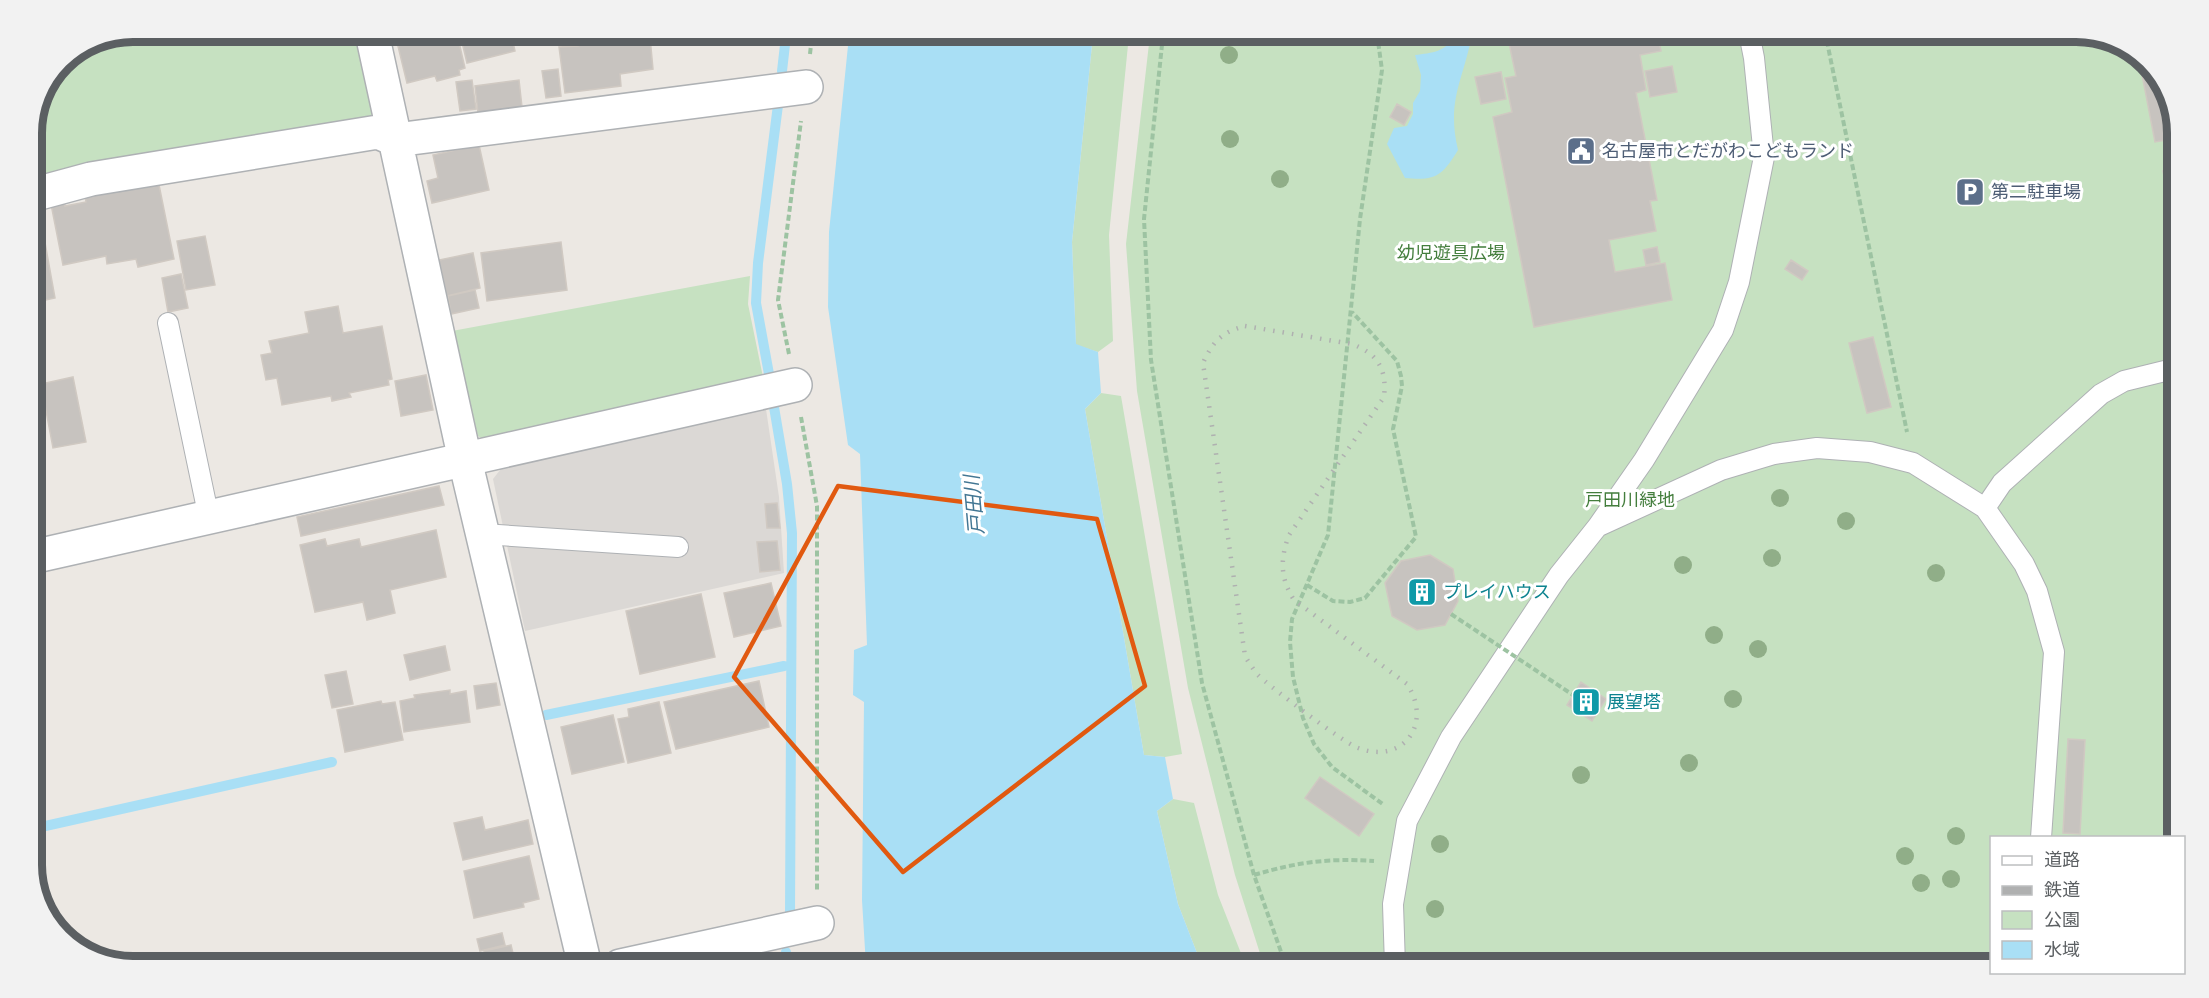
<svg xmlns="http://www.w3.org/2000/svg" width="2209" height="998" font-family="'Titillium Web','Noto Sans JP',sans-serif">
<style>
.industrial{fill:#dbd8d5}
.green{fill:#c6e1c1}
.water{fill:#a9dff5}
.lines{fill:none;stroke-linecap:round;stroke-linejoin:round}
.stream{stroke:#a9dff5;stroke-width:10}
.building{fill:#c7c3bf;stroke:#d0c9c2;stroke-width:1.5}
.lane-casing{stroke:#aeb1b4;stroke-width:22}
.street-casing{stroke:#aeb1b4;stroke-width:36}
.path{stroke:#9dc3a2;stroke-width:4;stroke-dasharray:6 3;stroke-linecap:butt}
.lane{stroke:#fff;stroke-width:20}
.street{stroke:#fff;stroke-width:33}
.rail{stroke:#afb0b0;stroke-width:4.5;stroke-dasharray:1.5 8;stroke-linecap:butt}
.path-bridge{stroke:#9dc3a2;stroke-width:4;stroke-dasharray:6 3;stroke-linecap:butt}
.tree{fill:#90ae88}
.marked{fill:none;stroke:#e15910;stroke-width:4.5;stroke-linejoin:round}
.labels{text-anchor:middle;stroke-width:6;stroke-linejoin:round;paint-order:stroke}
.service-label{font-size:18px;fill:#4e5e75;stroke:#fff;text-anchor:start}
.park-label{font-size:18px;fill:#447e3d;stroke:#fff}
.culture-label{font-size:18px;fill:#0d838f;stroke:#fff;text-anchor:start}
.water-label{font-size:20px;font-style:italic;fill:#437794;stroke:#fff}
.rim{fill:none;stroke:#5b5f62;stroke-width:8}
</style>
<rect width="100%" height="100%" fill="#ece8e3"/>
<!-- industrial -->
<path class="industrial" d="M766,409L779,497L784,573L525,631L493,479L504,465Z"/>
<!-- green -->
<path class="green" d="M2076,32L2115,39L2160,77L2177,127V837L1992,838L1991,966H1264L1235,875L1188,688L1137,391L1126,244L1150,35Z
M1093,35H1129L1109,235L1113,341L1098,352L1076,345L1072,242Z
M355,38L374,122L32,186V127L62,61L76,52L104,47L103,39Z
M750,276L748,304L764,382L488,442L478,436L452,331Z
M1101,393L1121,396L1182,754L1165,757L1144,755L1085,409Z
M1173,799L1194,803L1218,895L1246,966H1202L1178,904L1157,811Z"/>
<!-- water -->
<path class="water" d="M1453,34H1472C1464,79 1446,100 1458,150C1442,176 1436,181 1405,178L1387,144L1394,128L1407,126L1413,114V103L1420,91L1421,75L1415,55C1431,53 1449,52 1453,34Z
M1093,35L1072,242L1076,344L1098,352L1101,393L1085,409L1144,755L1165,757L1173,799L1157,811L1178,904L1202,966H866L862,900L864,702L853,695L854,650L867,645L860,454L848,445L828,307L829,232L849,36Z"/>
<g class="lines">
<!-- stream -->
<path class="stream" d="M782,71L786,36
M769,374L756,303L758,263L778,105
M774,407L787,484L792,533L790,915
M546,715L784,666
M32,829L332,762
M786,952L787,966"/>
</g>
<!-- building -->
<path class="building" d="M1657,33L1661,51L1640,55L1646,90L1636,93L1657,200L1650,201L1656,231L1609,240L1615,272L1665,263L1672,300L1534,327L1493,117L1512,112L1505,78L1516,76L1507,34Z
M589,37H650L653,69L620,74L621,86L565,93L559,47L578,46L577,39Z
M396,38H458L465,68L459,70L460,75L437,81L435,76L407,83Z
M461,38H512L515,51L467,63Z
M2139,59L2160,77L2177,127V138L2155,142Z
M1672,66L1677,92L1650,97L1645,71Z
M558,69L561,96L546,98L542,71Z
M1501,72L1506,99L1481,104L1475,77Z
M472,80L476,109L460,111L456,82Z
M519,80L522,107L478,113L475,86Z
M1397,104L1411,112L1404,125L1390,117Z
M479,145L489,190L432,203L427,181L438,178L433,155Z
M2177,169V236L2176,237L2163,171Z
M157,175L174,259L138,267L136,259L107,264L106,256L63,265L50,199L63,196L65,206L86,202L85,196Z
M42,226L55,298L41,301L43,310L32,312V228Z
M205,236L215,285L186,290L177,241Z
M561,242L567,290L487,301L481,253Z
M2177,245V277L2171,246Z
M1657,247L1660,262L1646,265L1643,250Z
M473,253L480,288L447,296L439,260Z
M1791,260L1808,271L1802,280L1785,269Z
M181,274L188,308L168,312L162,278Z
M475,290L479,308L451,314L448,296Z
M338,306L343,333L382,326L392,379L388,380L389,385L349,393L351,397L332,401L331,396L282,405L277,378L266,380L261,355L272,353L269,341L309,333L305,312Z
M1873,337L1891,407L1867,413L1849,343Z
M426,375L433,410L401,416L395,381Z
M73,377L86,442L53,448L41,384Z
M439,486L444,505L301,536L297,517Z
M777,503L780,528H767L765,504Z
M436,530L446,577L390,590L395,613L367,620L363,602L315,612L300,545L325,539L327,546L359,539L361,547Z
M777,541L780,570L760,572L757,542Z
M1430,555L1453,569L1458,601L1445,625L1417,630L1392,616L1385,583L1401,561Z
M771,583L781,626L734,637L724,593Z
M701,594L715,657L640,674L626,611Z
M445,646L450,670L410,680L404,655Z
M346,671L353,704L332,708L325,675Z
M759,681L769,727L676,749L664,702Z
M1581,682L1606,699L1592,721L1567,705Z
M496,683L500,705L477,709L474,686Z
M450,690V694L466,691L470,722L404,732L400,701L415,698L414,695Z
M381,701L382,704L395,702L403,740L345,752L337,710Z
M659,702L671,753L628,763L618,719L629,717L628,709Z
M613,715L624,762L572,774L561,727Z
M2068,739L2085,740L2080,834L2063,833Z
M1320,777L1374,814L1359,836L1305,798Z
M482,817L485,830L528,820L533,844L463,860L454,823Z
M529,856L539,899L523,903L524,907L474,918L464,871Z
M502,933L505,945L480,951L477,939Z
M511,945L516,966H488L484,951Z"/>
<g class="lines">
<!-- lane casing -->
<g class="lane-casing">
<path id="lane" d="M168,323L209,518
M1985,508L2002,483L2101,394L2124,381L2177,368
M1599,526L1721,470L1774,454L1817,448L1870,452L1913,463L1985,508L2024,564L2037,591L2054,652L2041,838
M483,534L678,547
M1395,966L1393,904L1407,821L1451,737L1559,575L1598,526L1644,460L1723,330L1739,282L1764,157L1754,58L1749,33"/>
</g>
<!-- street casing -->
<g class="street-casing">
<path id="street" d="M373,38L465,460L585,966
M32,195L91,179L378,132L396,140L806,87
M32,557L795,385
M620,966L817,923"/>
</g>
<!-- path -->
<path class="path" d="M1825,32L1907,432
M1377,34L1382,70L1360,219L1328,535L1292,619L1290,642L1293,677L1303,718L1314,744L1332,767L1384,805
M1163,35L1144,219L1151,360L1202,683L1254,875L1286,966
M810,54L812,36
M789,354L778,300L801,121
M801,417L817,506V891
M1307,585L1333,601L1350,602L1365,598L1416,537L1393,429L1402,386L1401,376L1397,361L1352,312
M1254,875C1298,862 1328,858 1374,861
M819,955L820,966"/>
<!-- lane -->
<use href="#lane" class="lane"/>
<!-- street -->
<use href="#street" class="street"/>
<!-- rail -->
<path class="rail" d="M1245,326L1352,344C1378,354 1387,369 1384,397L1289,535C1280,559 1280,578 1294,600L1407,684C1433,723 1404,765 1358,748C1344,743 1270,687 1258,675C1253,669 1249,663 1245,656L1203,363C1213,341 1222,332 1245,326Z"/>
<!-- path-bridge -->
<path class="path-bridge" d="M1451,614L1573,695"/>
</g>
<!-- trees -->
<g class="tree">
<circle cx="1229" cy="55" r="9"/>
<circle cx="1230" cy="139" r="9"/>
<circle cx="1280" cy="179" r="9"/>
<circle cx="1780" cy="498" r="9"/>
<circle cx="1846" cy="521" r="9"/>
<circle cx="1772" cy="558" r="9"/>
<circle cx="1683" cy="565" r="9"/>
<circle cx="1936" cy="573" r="9"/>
<circle cx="1714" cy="635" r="9"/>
<circle cx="1758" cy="649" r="9"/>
<circle cx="1733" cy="699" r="9"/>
<circle cx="1689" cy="763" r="9"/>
<circle cx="1581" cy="775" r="9"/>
<circle cx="1956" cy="836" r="9"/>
<circle cx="1440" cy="844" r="9"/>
<circle cx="1905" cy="856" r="9"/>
<circle cx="1951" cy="879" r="9"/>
<circle cx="1921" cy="883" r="9"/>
<circle cx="1435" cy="909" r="9"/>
</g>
<!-- marked area -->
<path class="marked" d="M838,486L1097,519L1145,686L903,872L734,677Z"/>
<!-- icons -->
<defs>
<g id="civic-square" transform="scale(1.5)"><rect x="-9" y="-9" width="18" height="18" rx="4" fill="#5c6f8a" stroke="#fff"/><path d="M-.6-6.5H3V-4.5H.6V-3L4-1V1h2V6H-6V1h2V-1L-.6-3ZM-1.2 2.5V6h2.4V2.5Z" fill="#fff"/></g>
<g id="parking-square" transform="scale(1.5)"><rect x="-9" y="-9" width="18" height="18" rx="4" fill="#5c6f8a" stroke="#fff"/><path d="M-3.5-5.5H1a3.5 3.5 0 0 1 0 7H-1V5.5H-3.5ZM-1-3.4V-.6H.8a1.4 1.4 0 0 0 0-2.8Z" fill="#fff"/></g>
<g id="building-square" transform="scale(1.5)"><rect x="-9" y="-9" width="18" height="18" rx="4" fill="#0f9aa8" stroke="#fff"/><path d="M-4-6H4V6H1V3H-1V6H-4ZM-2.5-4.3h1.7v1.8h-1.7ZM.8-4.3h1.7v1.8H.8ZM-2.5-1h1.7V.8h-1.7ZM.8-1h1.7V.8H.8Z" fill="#fff"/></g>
</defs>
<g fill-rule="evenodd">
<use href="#civic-square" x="1581" y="151"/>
<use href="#parking-square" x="1970" y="192"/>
<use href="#building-square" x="1422" y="592"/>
<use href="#building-square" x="1586" y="702"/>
</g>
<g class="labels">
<!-- service labels -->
<g class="service-label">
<text x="1602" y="157">名古屋市とだがわこどもランド</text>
<text x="1991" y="198">第二駐車場</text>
</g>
<!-- park labels -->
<g class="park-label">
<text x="1451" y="259">幼児遊具広場</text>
<text x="1630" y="506">戸田川緑地</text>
</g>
<!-- culture labels -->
<g class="culture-label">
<text x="1443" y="598">プレイハウス</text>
<text x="1607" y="708">展望塔</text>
</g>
<!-- water labels -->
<g class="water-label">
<text transform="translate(974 505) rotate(-95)" y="7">戸田川</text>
</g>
</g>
<!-- crop -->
<path d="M0 0H2209V998H0ZM133 42H2076A91 91 0 0 1 2167 133V865A91 91 0 0 1 2076 956H133A91 91 0 0 1 42 865V133A91 91 0 0 1 133 42Z" fill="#f2f2f2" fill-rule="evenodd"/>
<path class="rim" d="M133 42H2076A91 91 0 0 1 2167 133V865A91 91 0 0 1 2076 956H133A91 91 0 0 1 42 865V133A91 91 0 0 1 133 42Z"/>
<!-- legend -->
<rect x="1990" y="836" width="195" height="138" fill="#ffffff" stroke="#bdbfc0" stroke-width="1.5"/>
<rect x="2002" y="856" width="30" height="9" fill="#ffffff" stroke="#bdbfc0" stroke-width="1.5"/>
<text x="2044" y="866" font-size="18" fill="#5b5f62">道路</text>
<rect x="2002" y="886" width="30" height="9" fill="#afb0b0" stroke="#bdbfc0" stroke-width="1.5"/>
<text x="2044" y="896" font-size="18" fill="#5b5f62">鉄道</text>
<rect x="2002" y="911" width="30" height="18" fill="#c6e1c1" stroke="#bdbfc0" stroke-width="1.5"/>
<text x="2044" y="926" font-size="18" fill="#5b5f62">公園</text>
<rect x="2002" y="941" width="30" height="18" fill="#a9dff5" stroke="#bdbfc0" stroke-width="1.5"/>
<text x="2044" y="956" font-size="18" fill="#5b5f62">水域</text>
</svg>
